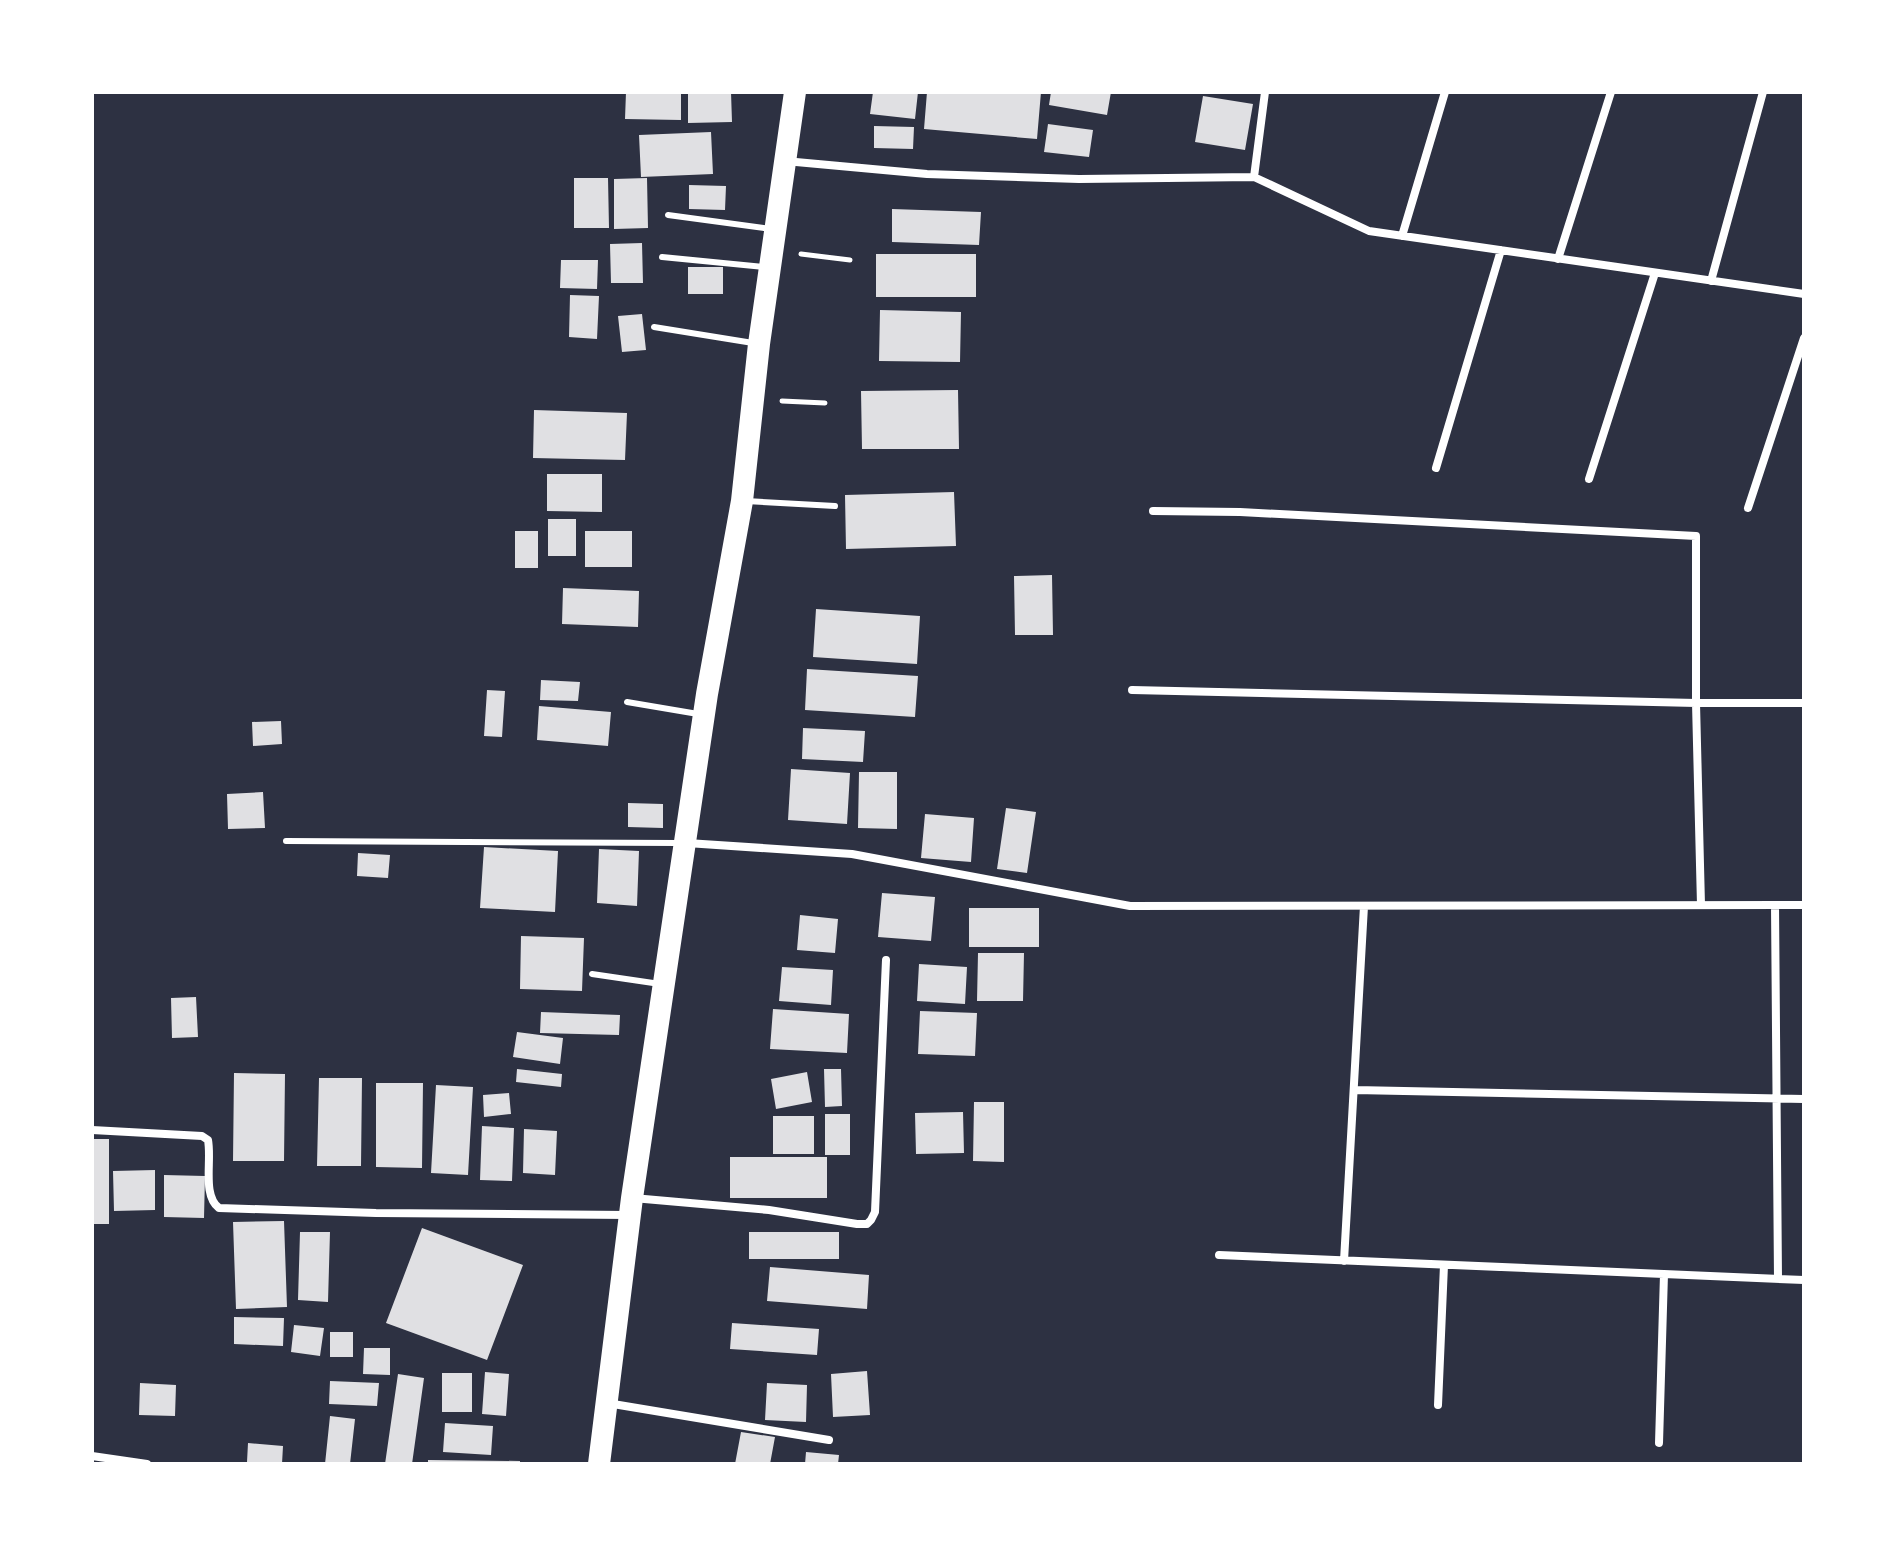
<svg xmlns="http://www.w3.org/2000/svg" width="1896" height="1556" font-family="'Open Sans',sans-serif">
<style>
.building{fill:#e0e0e3}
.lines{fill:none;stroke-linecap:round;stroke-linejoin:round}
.path{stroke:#fff;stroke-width:5}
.service{stroke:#fff;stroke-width:6}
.minor{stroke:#fff;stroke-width:8}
.trunk{stroke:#fff;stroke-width:22}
</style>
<rect width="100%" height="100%" fill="#2d3142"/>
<!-- building -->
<path class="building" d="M626,92H681V120L625,119Z
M688,92H731L732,122L688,123Z
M873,92H918L915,119L870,114Z
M927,92H1041L1037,139L924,129Z
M1051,92H1111L1107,115L1049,105Z
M1203,96L1253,104L1245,150L1195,142Z
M1048,124L1093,130L1089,157L1044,152Z
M874,126L914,127L913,149L874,148Z
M711,132L713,174L641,177L639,135Z
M574,178H608L609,228H574Z
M647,178L648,228L614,229V179Z
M689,185L726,186L725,210L689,209Z
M892,209L981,212L979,245L892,242Z
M642,243L643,283H611L610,244Z
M876,254H976V297H876Z
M561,260H598L597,289L560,288Z
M688,267H723V294H688Z
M570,295L599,296L597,339L569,337Z
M880,310L961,312L960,362L879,361Z
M642,314L646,350L622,352L618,316Z
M958,390L959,449H862L861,391Z
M534,410L627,413L625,460L533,458Z
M547,474H602V512L547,511Z
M954,492L956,546L846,549L845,495Z
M548,519H576V556H548Z
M515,531H538V568H515Z
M585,531H632V567H585Z
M1052,575L1053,635H1015L1014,576Z
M563,588L639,591L638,627L562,624Z
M816,609L920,616L917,664L813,657Z
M807,669L918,676L915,717L805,710Z
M541,680L580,682L578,701L540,700Z
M487,690L505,691L502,737L484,736Z
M539,706L611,712L608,746L537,740Z
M281,721L282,744L253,746L252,722Z
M803,728L865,731L863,762L802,759Z
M791,769L850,773L847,824L788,820Z
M859,772H897V829L858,828Z
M263,792L265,828L228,829L227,794Z
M628,803L663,804V828L628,827Z
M1006,808L1036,812L1027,873L997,869Z
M925,814L974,818L971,862L921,858Z
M484,847L558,851L555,912L480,908Z
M599,849L639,851L637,906L597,903Z
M358,853L390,855L388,878L357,876Z
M882,893L935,897L931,941L878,937Z
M969,908H1039V947H969Z
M800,915L838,919L835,953L797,950Z
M521,936L584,938L582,991L520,989Z
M978,953H1024L1023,1001H977Z
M919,964L967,967L965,1004L917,1001Z
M782,967L833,970L831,1005L779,1001Z
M196,997L198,1037L172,1038L171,998Z
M773,1009L849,1014L847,1053L770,1049Z
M920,1011L977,1013L975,1056L918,1054Z
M541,1012L620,1015L619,1035L540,1033Z
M517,1032L563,1038L560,1064L513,1057Z
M517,1069L562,1074L561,1087L516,1082Z
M824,1069H841L842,1106L825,1107Z
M807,1072L812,1102L776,1109L771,1079Z
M234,1073L285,1074L284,1161H233Z
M319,1078H362L361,1166H317Z
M376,1083H423L422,1168L376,1167Z
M436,1085L473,1087L468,1175L431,1173Z
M509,1093L511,1114L484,1117L483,1095Z
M974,1102H1004V1162L973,1161Z
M963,1112L964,1153L916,1154L915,1113Z
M825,1114H850V1155H825Z
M773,1116H814V1154H773Z
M482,1126L514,1128L512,1181L480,1180Z
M524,1129L557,1131L555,1175L523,1173Z
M92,1139H109V1224H92Z
M730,1157H827V1198H730Z
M155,1170V1210L114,1211L113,1171Z
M164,1175L205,1176L204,1218L164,1217Z
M284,1221L287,1307L236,1309L233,1222Z
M422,1228L523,1265L487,1360L386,1323Z
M300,1232H330L328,1302L298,1300Z
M749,1232H839V1259H749Z
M770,1267L869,1275L867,1309L767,1301Z
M234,1317L284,1318L283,1346L234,1344Z
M732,1323L819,1329L817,1355L730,1349Z
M294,1325L324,1328L320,1356L291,1352Z
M330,1332H353V1357H330Z
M364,1348H390V1375L363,1374Z
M867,1371L870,1415L833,1417L831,1374Z
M485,1372L509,1374L506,1416L482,1414Z
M442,1373H472V1412H442Z
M398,1374L424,1378L412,1464H385Z
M330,1381L379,1383L377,1406L329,1404Z
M140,1383L176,1385L175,1416L139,1415Z
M767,1383L807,1385L806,1422L765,1420Z
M330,1416L355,1419L350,1464H325Z
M445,1423L493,1426L491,1455L443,1452Z
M741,1432L775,1437L770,1464H735Z
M248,1443L283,1446L282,1464L247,1462Z
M806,1452L839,1455L838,1464H805Z
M428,1460L520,1461V1464H428Z"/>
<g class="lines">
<!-- path -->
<path class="path" d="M801,254L850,260
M782,401L825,403"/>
<!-- service -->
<path class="service" d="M668,215L771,229
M662,257L765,267
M654,327L753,343
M746,501L835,506
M627,702L698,714
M286,841L679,843
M592,974L660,984"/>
<!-- minor -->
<path class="minor" d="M785,161L927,174L1079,179L1254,177L1265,92
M1254,177L1369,231L1804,294
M1402,236L1445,92
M1558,259L1611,92
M1711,281L1763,92
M1436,468L1501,250
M1589,479L1655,273
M1748,508L1804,338
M1153,511L1240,512L1696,536V703L1701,905
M1132,690L1696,703H1804
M687,843L852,854L1130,906L1804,905
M1775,905L1778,1279
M1355,1090L1804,1099
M92,1130L202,1136L208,1140C212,1161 202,1195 219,1208L376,1213L629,1215
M633,1198L769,1210L857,1224H867L871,1220L875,1212L886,960
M1219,1255L1804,1280
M1344,1261L1364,906
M607,1403L829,1440
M1438,1405L1444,1265
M1659,1443L1664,1274
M92,1456L147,1464"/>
<!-- trunk -->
<path class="trunk" d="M599,1464L632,1198L707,694L742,501L759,344L795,92"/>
</g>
<!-- border -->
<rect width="1896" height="1556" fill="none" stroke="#ffffff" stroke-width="188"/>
</svg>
